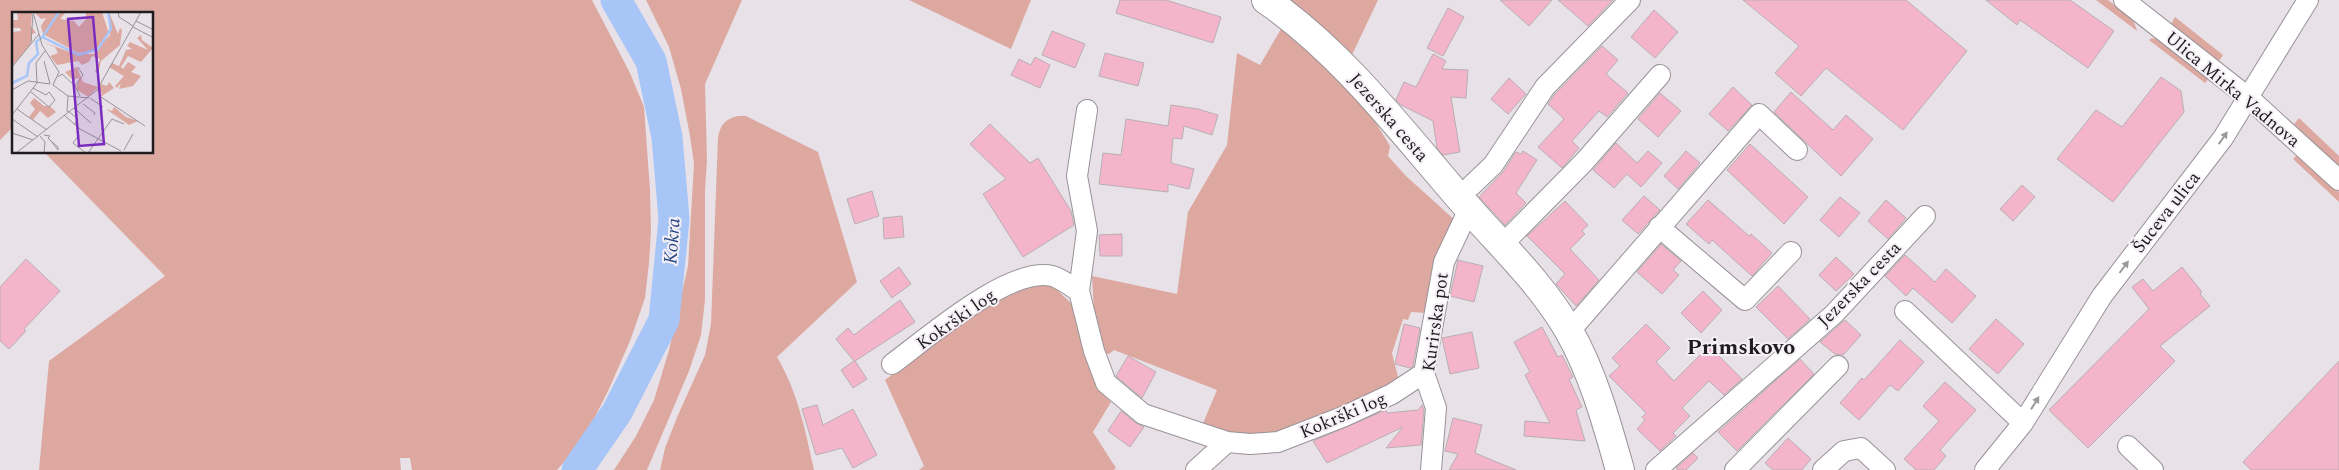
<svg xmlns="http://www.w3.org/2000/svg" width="2339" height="470" font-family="Spectral,serif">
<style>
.green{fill:#dda8a0}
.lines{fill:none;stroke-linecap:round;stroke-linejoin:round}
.river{stroke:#a8c5f7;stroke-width:31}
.building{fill:#f4b5ca;stroke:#b8afb2}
.street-casing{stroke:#999399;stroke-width:22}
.secondary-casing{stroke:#999399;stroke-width:30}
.street{stroke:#fff;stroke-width:20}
.secondary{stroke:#fff;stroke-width:28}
.oneway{fill:#9a999a}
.labels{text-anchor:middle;stroke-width:4;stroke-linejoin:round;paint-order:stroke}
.street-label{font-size:18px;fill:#1f1c1f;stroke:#f5eff6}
.water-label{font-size:19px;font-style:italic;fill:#264884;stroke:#f5eff6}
.district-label{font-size:22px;font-weight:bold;fill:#1f1c1f;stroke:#f5eff6}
.inset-river{fill:none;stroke:#a8c5f7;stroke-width:2.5}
.inset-road{fill:none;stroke:#989398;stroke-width:1}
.view{fill:#7b2cbf;fill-opacity:0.15;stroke:#7b2cbf;stroke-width:2.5}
.inset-edge{fill:none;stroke:#1f1c1f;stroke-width:2.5}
</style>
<rect width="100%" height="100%" fill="#e8e2e8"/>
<!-- green -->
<path class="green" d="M0,0H592L630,73L644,107L650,190L651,231L649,263L645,298L630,341L609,389L584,439L557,470H412L410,458H400L401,470H39L49,361L165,276L45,153L152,152V14H14V126L0,140Z
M646,0H742L705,84L707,160L705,190V300L701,335L689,371L647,470H614L636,436L654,400L669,350L688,266L694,164L690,136L681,89L669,47Z
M909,0H1031L1011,49Z
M1287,0H1378L1351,57Z
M2096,0H2108L2133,19L2137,31Z
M2175,17L2223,55L2219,61L2171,24Z
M1281,29L1323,65L1368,110L1390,146L1388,156L1406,176L1457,222L1426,313L1411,312L1408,320L1403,319L1392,353L1400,385L1264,439L1201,428L1217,390L1114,350L1109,354L1099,352L1095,329L1092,276L1177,294L1188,212L1227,145L1237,53L1260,65Z
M2152,38L2160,40L2209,78L2205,83L2149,40Z
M738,116H746L818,152L857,282L777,357C798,393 805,429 814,470H660L665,448L678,415L705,355L711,324L718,138C720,125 725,119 738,116Z
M2299,118L2339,156V166L2294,124Z
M2298,154L2339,192V202L2293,159Z
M1046,283L1056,289L1073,305L1098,390L1111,402L1093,432L1116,468L1114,470H919L924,466L885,380L1003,292Z"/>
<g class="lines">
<!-- river -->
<path class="river" d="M577,470L617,412L664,320L674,219L667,137L651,61L616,0"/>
</g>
<!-- building -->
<path class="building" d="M1120,0H1166L1221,17L1213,43L1116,13Z
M1500,0H1552L1529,26Z
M1558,0H1613L1588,26Z
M1743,0H1906L1967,51L1903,130L1826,68L1801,96L1775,73L1799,46Z
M1986,0H2070L2114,31L2088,68L2020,20L2017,25Z
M1448,8L1464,17L1443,56L1427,48Z
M1654,10L1678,32L1655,58L1631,37Z
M1052,31L1085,44L1075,68L1042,55Z
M1602,46L1618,60L1606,74L1628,93L1607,117L1599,111L1572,141L1579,148L1562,168L1538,147L1564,119L1548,104L1554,95Z
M1105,53L1144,63L1138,86L1099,76Z
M1433,54L1446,61L1442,69L1468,70L1466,98L1451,97L1460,152L1443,155L1437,148L1433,121L1401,105L1396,100L1404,82L1416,87Z
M1035,57L1050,65L1040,88L1011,75L1019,59L1031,65Z
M2161,77L2181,91L2184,112L2113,202L2057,159L2096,110L2122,127Z
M1509,78L1526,94L1508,114L1491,99Z
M1733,87L1752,105L1728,131L1709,114Z
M1791,92L1833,130L1846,115L1873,139L1841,176L1774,112Z
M1660,93L1681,111L1658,137L1638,119Z
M1171,105L1198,109L1218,115L1212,135L1184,126L1182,139L1173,138L1171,163L1194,169L1189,189L1168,184V192L1099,184L1103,153L1121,155L1126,119L1168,126Z
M990,124L1030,163L1038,158L1071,211L1074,225L1023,257L983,194L1006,179L970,144Z
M1616,143L1637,163L1648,151L1662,163L1641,187L1627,174L1614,188L1593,170Z
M1750,144L1808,197L1784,224L1727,170Z
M1523,151L1537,160L1516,193L1526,203L1505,225L1479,197L1503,172L1516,152L1521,154Z
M1686,151L1700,163L1678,189L1664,176Z
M2022,185L2035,197L2013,221L2000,209Z
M872,191L879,216L855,224L847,199Z
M1644,196L1660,210L1638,234L1622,220Z
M1840,197L1860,213L1839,237L1820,220Z
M1708,200L1749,236L1751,234L1772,253L1752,276L1712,240L1709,244L1686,224Z
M1886,200L1906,218L1888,239L1868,221Z
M1565,201L1588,225L1582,231L1585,234L1570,249L1599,280L1576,306L1556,284L1565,274L1527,236Z
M902,216L904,237L884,239L883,218Z
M1122,234V256H1100L1099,235Z
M1661,244L1681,261L1673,270L1679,275L1662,294L1637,272Z
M1905,255L1935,282L1946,269L1976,296L1952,323L1913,288L1906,296L1885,276Z
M1836,257L1854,274L1836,291L1819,275Z
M26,259L60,291L24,329L26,331L9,349L0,341V287Z
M1458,260L1483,266L1474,302L1450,296Z
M899,267L911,284L892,298L880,281Z
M2182,267L2202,292L2200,294L2210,306L2160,346L2175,361L2088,448L2049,410L2149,309L2132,287L2143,279L2153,291Z
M1778,286L1810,319L1788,339L1756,307Z
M1703,291L1722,310L1701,333L1681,313Z
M900,300L915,322L855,361L867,379L853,388L841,370L854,361L836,339L848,328L854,335Z
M1996,319L2024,344L1998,374L1969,349Z
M1845,320L1861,335L1843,355L1835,354L1820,342Z
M1404,324L1420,328L1413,366L1410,368L1395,364Z
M1646,324L1670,348L1656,362L1674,381L1709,346L1742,379L1724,395L1709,381L1682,408L1690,416L1673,433L1676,436L1660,451L1637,429L1645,420L1642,417L1646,413L1609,376L1620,366L1612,358Z
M1542,327L1558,357L1562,355L1573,377L1569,379L1582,407L1576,410L1585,441L1524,436L1525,421L1550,423L1525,375L1530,372L1514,342Z
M1472,332L1479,368L1450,374L1442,338Z
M1900,340L1924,362L1898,391L1890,385L1859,420L1840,403L1862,378L1864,380Z
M1128,356L1156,372L1142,398L1116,376Z
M1800,359L1814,374L1737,451L1718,432Z
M2339,361V470H2251L2243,462Z
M1945,382L1976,410L1940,450L1946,456L1934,470H1916L1904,459L1939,421L1923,406Z
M817,405L823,425L853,409L877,455L853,468L842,448L816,455L802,409Z
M1422,405L1424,410L1421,445L1386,448L1403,427L1327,463L1313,441L1386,410L1387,413L1418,410Z
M1121,411L1136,423L1144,427L1130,447L1108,431Z
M1453,418L1482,425L1475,453L1516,470H1449L1458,454L1445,451Z
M1788,438L1811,459L1802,470H1773L1765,463Z
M1693,453L1698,458L1686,470H1678L1676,468Z"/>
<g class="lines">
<!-- street casing -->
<g class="street-casing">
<path id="street" d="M2124,0L2249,98L2339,180
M1471,186L1493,165L1545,87L1630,0
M1659,227L1745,300L1791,252
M1503,244L1584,162L1660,75
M1079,291L1087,231L1077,176L1087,110
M1905,311L2023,423
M1569,332L1759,114L1797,150
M892,364C926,339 1009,266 1052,276C1061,278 1071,287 1079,291L1094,351L1106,383L1143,414L1227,442
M2128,446L2153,470
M1196,470L1227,442L1250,444L1278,442L1345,416L1392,394L1424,373
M1431,470L1436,408L1424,373L1444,262L1469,209
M1656,470L1834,314L1925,216
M1735,470L1838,366
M1823,470L1844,451L1861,448L1885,470
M1985,470L2023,423L2102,296L2223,138L2308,0"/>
</g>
<!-- secondary casing -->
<g class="secondary-casing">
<path id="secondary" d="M1266,0C1344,54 1402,132 1464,203C1501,246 1540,281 1569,331C1593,373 1607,424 1620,470"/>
</g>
<!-- street -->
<use href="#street" class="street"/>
<!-- secondary -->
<use href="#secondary" class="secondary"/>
</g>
<!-- one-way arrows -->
<defs><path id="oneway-solid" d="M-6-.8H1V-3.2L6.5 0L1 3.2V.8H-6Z" transform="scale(1.25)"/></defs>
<g class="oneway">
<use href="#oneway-solid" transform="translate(2223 138) rotate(-55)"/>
<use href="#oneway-solid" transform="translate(2124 267) rotate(-53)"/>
<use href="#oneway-solid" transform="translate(2035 403) rotate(-58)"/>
</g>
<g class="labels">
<!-- street labels -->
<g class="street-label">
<text transform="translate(2233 89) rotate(40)" y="6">Ulica Mirka Vadnova</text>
<text transform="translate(1389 117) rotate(49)" y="6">Jezerska cesta</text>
<text transform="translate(2166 212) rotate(-52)" y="6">Šuceva ulica</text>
<text transform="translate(1859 284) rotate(-46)" y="6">Jezerska cesta</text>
<text transform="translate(956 319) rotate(-35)" y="6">Kokrški log</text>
<text transform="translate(1435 322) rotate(-82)" y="6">Kurirska pot</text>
<text transform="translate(1343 415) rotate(-23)" y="6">Kokrški log</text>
</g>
<!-- water labels -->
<g class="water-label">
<text transform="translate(671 241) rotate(-86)" y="7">Kokra</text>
</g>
<!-- district labels -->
<g class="district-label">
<text x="1741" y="354">Primskovo</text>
</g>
</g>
<!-- overview -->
<g transform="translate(12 12)">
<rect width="141" height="141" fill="#e8e2e8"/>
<path d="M0,0L1,8H6L5,0H20L19,14L24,21L20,22L19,32L0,54V20L9,19L8,16H0ZM22,0H54L48,7L62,9L67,15L74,7V0H90L97,22L91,32L80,40L66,41L31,22L29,14L34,6L29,7ZM97,0L106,22L108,16L110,18L108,33L89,49L86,61L83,60L88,47L80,44L77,50L70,53L66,49L45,53L38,44L46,41L43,35L29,29L63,42H82L98,23ZM129,23L130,28L141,36L129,50L116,44L109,55L111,57L116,50L124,55L119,60L129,64L121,74L107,77L109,71L105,76L103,74L112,64L118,68L97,55L100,51L107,54L114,38L120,37L115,34L118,30L136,38L125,26ZM65,55L71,70L86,75L76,85L64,77L67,66L61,68L53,60ZM97,70L102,76L88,85L90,81L85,79L89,72L95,74ZM22,86L32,94H38L44,100L36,106L28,99L21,108L17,105L23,97L18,91ZM102,95L114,105L126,109L117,113L94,97L100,99Z" fill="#dda8a0"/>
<path class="inset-river" d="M31,24L47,0M0,71L15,64L17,51L26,42L24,30L30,25L67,43L86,37L99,17L96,0"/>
<path class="inset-road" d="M21,0L30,33L47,60L41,73L56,84L77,86M106,0L107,5L121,14M124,9L142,18M121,15L142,26M19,30L21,2M0,55L27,22M46,65L50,62L63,74L68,84M63,74L71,63L66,55M0,78L16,69L38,72L32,49M19,80L37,95L43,88L37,80L34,83L21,76M89,85L133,114M78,86L91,95M71,92L83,101L82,103M62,96L79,111M5,97L35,118M56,99L66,107L62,113M55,100L56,84M0,103L25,71L24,51L33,39M52,103L68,117L109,139M0,107L26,125M0,121L21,128M32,123L38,124L36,126L39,129L46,135V138L39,129M67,123L61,131L74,141M28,124L33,130L32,141M112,138L121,122M4,141L85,78L129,0M76,141L100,107L112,112"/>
<path class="view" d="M81,5L92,132L67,134L56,7Z"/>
<rect width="141" height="141" class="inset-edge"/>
</g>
</svg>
